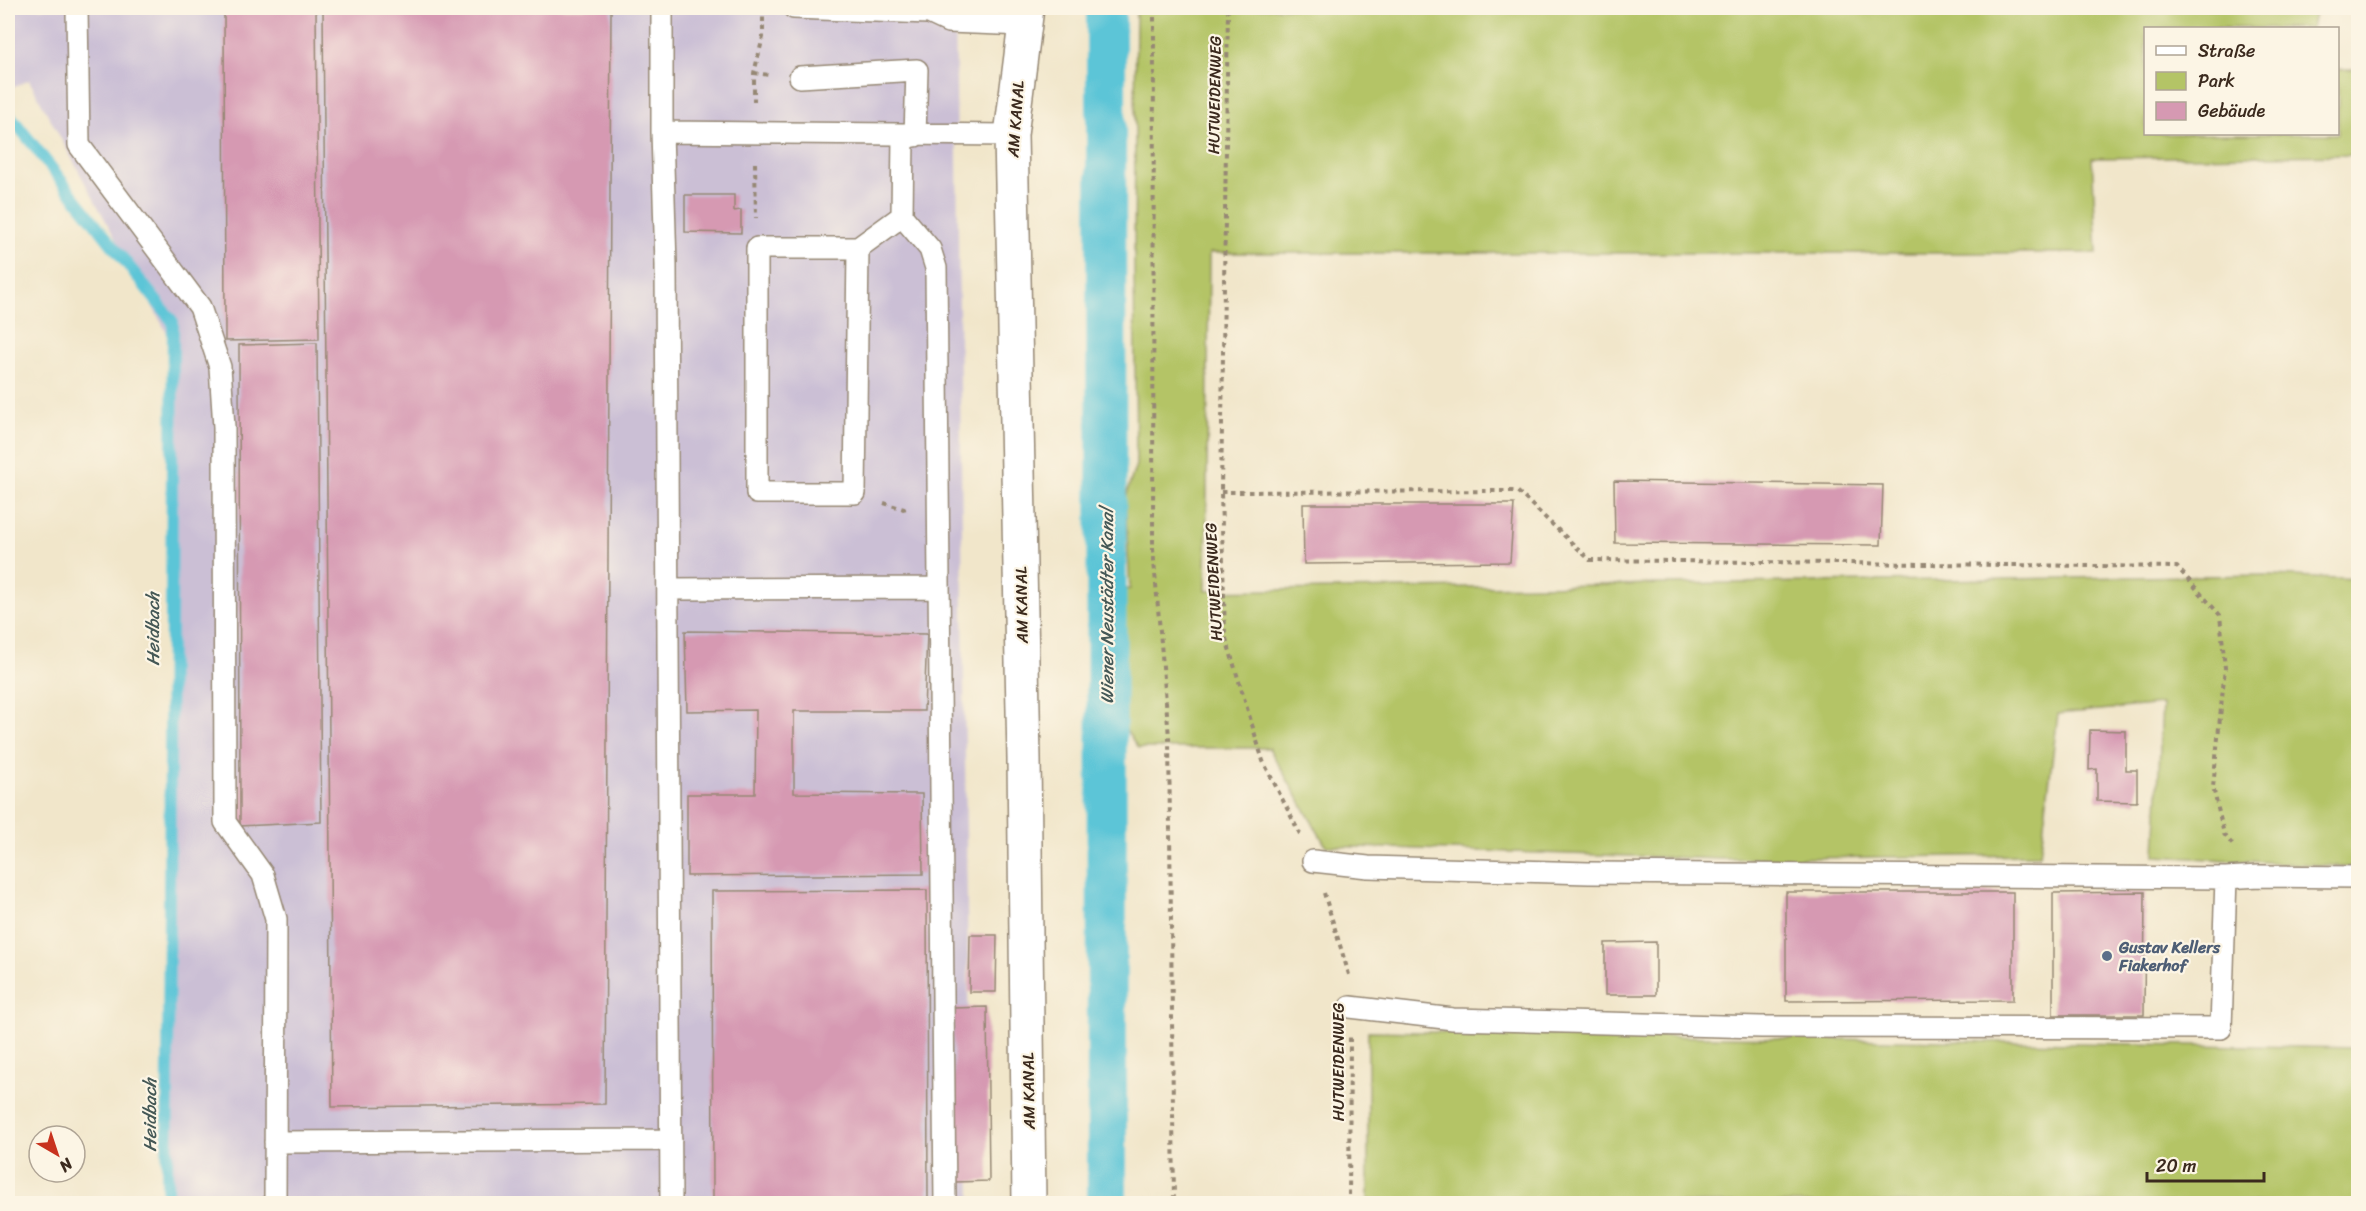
<svg xmlns="http://www.w3.org/2000/svg" width="2366" height="1211" font-family="Sriracha,sans-serif">
<style>
.industrial{fill:#cbbfd5}
.green{fill:#b4c466;stroke:#787742;stroke-width:1.5}
.lines{fill:none;stroke-linecap:round;stroke-linejoin:round}
.stream{stroke:#5bc5d7;stroke-width:12}
.canal{stroke:#5bc5d7;stroke-width:40}
.building{fill:#d699b2}
.service-casing{stroke:#968874;stroke-width:24}
.minor-casing{stroke:#968874;stroke-width:36}
.path{stroke:#968874;stroke-width:4;stroke-dasharray:4.5 4.5;stroke-linecap:butt}
.service{stroke:#fff;stroke-width:21}
.minor{stroke:#fff;stroke-width:33}
.service-dot{fill:#5c6f8a;stroke:#fcf5e5;stroke-width:2}
.labels{text-anchor:middle;stroke-width:4.5;stroke-linejoin:round;paint-order:stroke}
.street-label{font-size:16px;fill:#3b2a1e;stroke:#fcf5e5}
.service-label{font-size:16px;font-weight:bold;fill:#4e5e75;stroke:#fcf5e5;text-anchor:start}
.water-label{font-size:18px;font-style:italic;fill:#455856;stroke:#fcf5e5}
</style>
<rect width="100%" height="100%" fill="#fcf5e5"/>
<filter id="ink" filterUnits="userSpaceOnUse"><feTurbulence type="fractalNoise" baseFrequency=".0167" numOctaves="2"/><feDisplacementMap in="SourceGraphic" scale="12" xChannelSelector="R" yChannelSelector="G"/><feConvolveMatrix kernelMatrix="1 2 1 2 8 2 1 2 1" color-interpolation-filters="sRGB"/></filter>
<filter id="wash" filterUnits="userSpaceOnUse"><feTurbulence type="fractalNoise" baseFrequency=".008" numOctaves="4" result="noise"/><feDisplacementMap in="SourceGraphic" scale="24" xChannelSelector="R" yChannelSelector="G"/><feGaussianBlur stdDeviation="1.35" result="paint"/><feColorMatrix in="noise" values="0 0 0 0 0 0 0 0 0 0 0 0 0 0 0 0 0 1.4 0 .05"/><feComposite in="paint" operator="in"/></filter>
<g filter="url(#wash)">
<rect width="100%" height="100%" fill="#f1e6ca"/>
<!-- industrial -->
<path class="industrial" d="M8,8H955L971,1203H171L167,333L29,80L8,90Z"/>
<!-- green -->
<path class="green" d="M1136,8H2316L2312,28H2146V134H2338V69H2358V155L2092,158L2097,253H1209L1206,591L2269,575L2358,579V867L2155,856L2162,704L2058,714L2040,855L1723,859L1326,846L1269,748H1138L1117,716L1119,589H1130L1125,498L1136,465L1134,262Z
M1368,1031L2358,1048V1203H1368Z"/>
<g class="lines">
<!-- stream -->
<path class="stream" d="M8,113L173,322L167,1204"/>
<!-- canal -->
<path class="canal" d="M1106,8L1107,1204"/>
</g>
<g id="blocks">
<!-- building -->
<path class="building" d="M224,8H316L319,339L225,341Z
M323,8H611L605,1104L332,1107Z
M685,195H734V211L741,210V233L685,232Z
M317,343L321,822L240,826L239,345Z
M1614,481L1883,485L1881,545L1615,543Z
M1303,504H1514L1510,562L1304,564Z
M685,631L927,634L924,711H794V793L922,794L923,874L687,876V794H755L756,710L687,711Z
M2090,730L2126,731V770H2137V802L2097,801V769L2089,770Z
M927,890L928,1204H713L712,891Z
M1786,892H2013V1000L1786,1001Z
M2145,892L2144,1015H2053V893Z
M970,935H997L996,992H969Z
M1656,942V995H1605V943Z
M987,1007L989,1181L955,1182L953,1008Z"/>
</g>
</g>
<g filter="url(#ink)">
<use href="#blocks" fill-opacity="0" stroke="#968874" stroke-width="1.5"/>
<g class="lines">
<!-- service casing -->
<g class="service-casing">
<path id="service" d="M77,8L79,145L200,307L220,367L224,427L225,822L263,875L276,919L275,1204
M662,8V132L1011,135
M794,8L929,13L948,22L1027,25
M800,77L917,70L915,136
M662,132L666,265L671,1204
M903,136L902,216L930,249L936,268L945,1204
M858,248H757V493H855L858,248L902,216
M668,589L939,588
M1313,861L1368,867L1589,873L2226,878L2259,876L2358,877
M1350,1007L1453,1019L1761,1027L2221,1028L2226,878
M275,1142L671,1140"/>
</g>
<!-- minor casing -->
<g class="minor-casing">
<path id="minor" d="M1027,8L1011,135L1024,758L1029,1204"/>
</g>
<!-- path -->
<path class="path" d="M1154,8L1153,549L1169,737L1174,1204
M1228,8L1221,492L1225,635L1263,761L1300,834
M754,73L770,75
M754,102V73L763,37V17
M755,163L756,218
M1221,492L1517,491L1590,560L2177,567L2220,615L2225,668L2213,787L2224,834L2235,848
M884,503L904,509L905,514
M1324,893L1350,978
M1349,1204L1350,1036"/>
<!-- service -->
<use href="#service" class="service"/>
<!-- minor -->
<use href="#minor" class="minor"/>
</g>
</g>
<!-- markers -->
<circle class="service-dot" cx="2107" cy="956" r="6"/>
<g class="labels">
<!-- street labels -->
<g class="street-label">
<text transform="translate(1214 95) rotate(-89)" y="6">HUTWEIDENWEG</text>
<text transform="translate(1015 119) rotate(-86)" y="6">AM KANAL</text>
<text transform="translate(1213 582) rotate(-93)" y="6">HUTWEIDENWEG</text>
<text transform="translate(1021 605) rotate(-91)" y="6">AM KANAL</text>
<text transform="translate(1338 1062) rotate(-90)" y="6">HUTWEIDENWEG</text>
<text transform="translate(1028 1091) rotate(-91)" y="6">AM KANAL</text>
</g>
<!-- service labels -->
<g class="service-label">
<text x="2119" y="953">Gustav Kellers<tspan x="2119" dy="18">Fiakerhof</tspan></text>
</g>
<!-- water labels -->
<g class="water-label">
<text transform="translate(1107 606) rotate(-90)" y="6">Wiener Neustädter Kanal</text>
<text transform="translate(153 629) rotate(-90)" y="6">Heidbach</text>
<text transform="translate(150 1115) rotate(-90)" y="6">Heidbach</text>
</g>
</g>
<!-- margin -->
<rect width="2366" height="1211" fill="none" stroke="#fcf5e5" stroke-width="30"/>
<!-- legend -->
<rect x="2144" y="27" width="195" height="108" fill="#fcf5e5" stroke="#afa495" stroke-width="1.5"/>
<rect x="2156" y="46" width="30" height="9" fill="#ffffff" stroke="#afa495" stroke-width="1.5"/>
<text x="2198" y="57" font-size="18" fill="#3b2a1e">Straße</text>
<rect x="2156" y="72" width="30" height="18" fill="#b4c466" stroke="#afa495" stroke-width="1.5"/>
<text x="2198" y="87" font-size="18" fill="#3b2a1e">Park</text>
<rect x="2156" y="102" width="30" height="18" fill="#d699b2" stroke="#afa495" stroke-width="1.5"/>
<text x="2198" y="117" font-size="18" fill="#3b2a1e">Gebäude</text>
<!-- north arrow -->
<g transform="translate(57 1154) rotate(141)"><circle r="28" fill="#fcf5e5" stroke="#afa495" stroke-width="1.5"/>
<path d="M0-4.5L10 22L0 15L-10 22Z" fill="#c8321e"/>
<text y="-9" font-size="16" font-weight="bold" text-anchor="middle" fill="#3b2a1e">N</text>
</g>
<!-- scale -->
<path d="M2147 1172v9h117v-9" fill="none" stroke="#3b2a1e" stroke-width="3"/>
<text x="2156" y="1172" font-size="18" fill="#3b2a1e" stroke="#fcf5e5" stroke-width="4.5" paint-order="stroke">20 m</text>
</svg>
